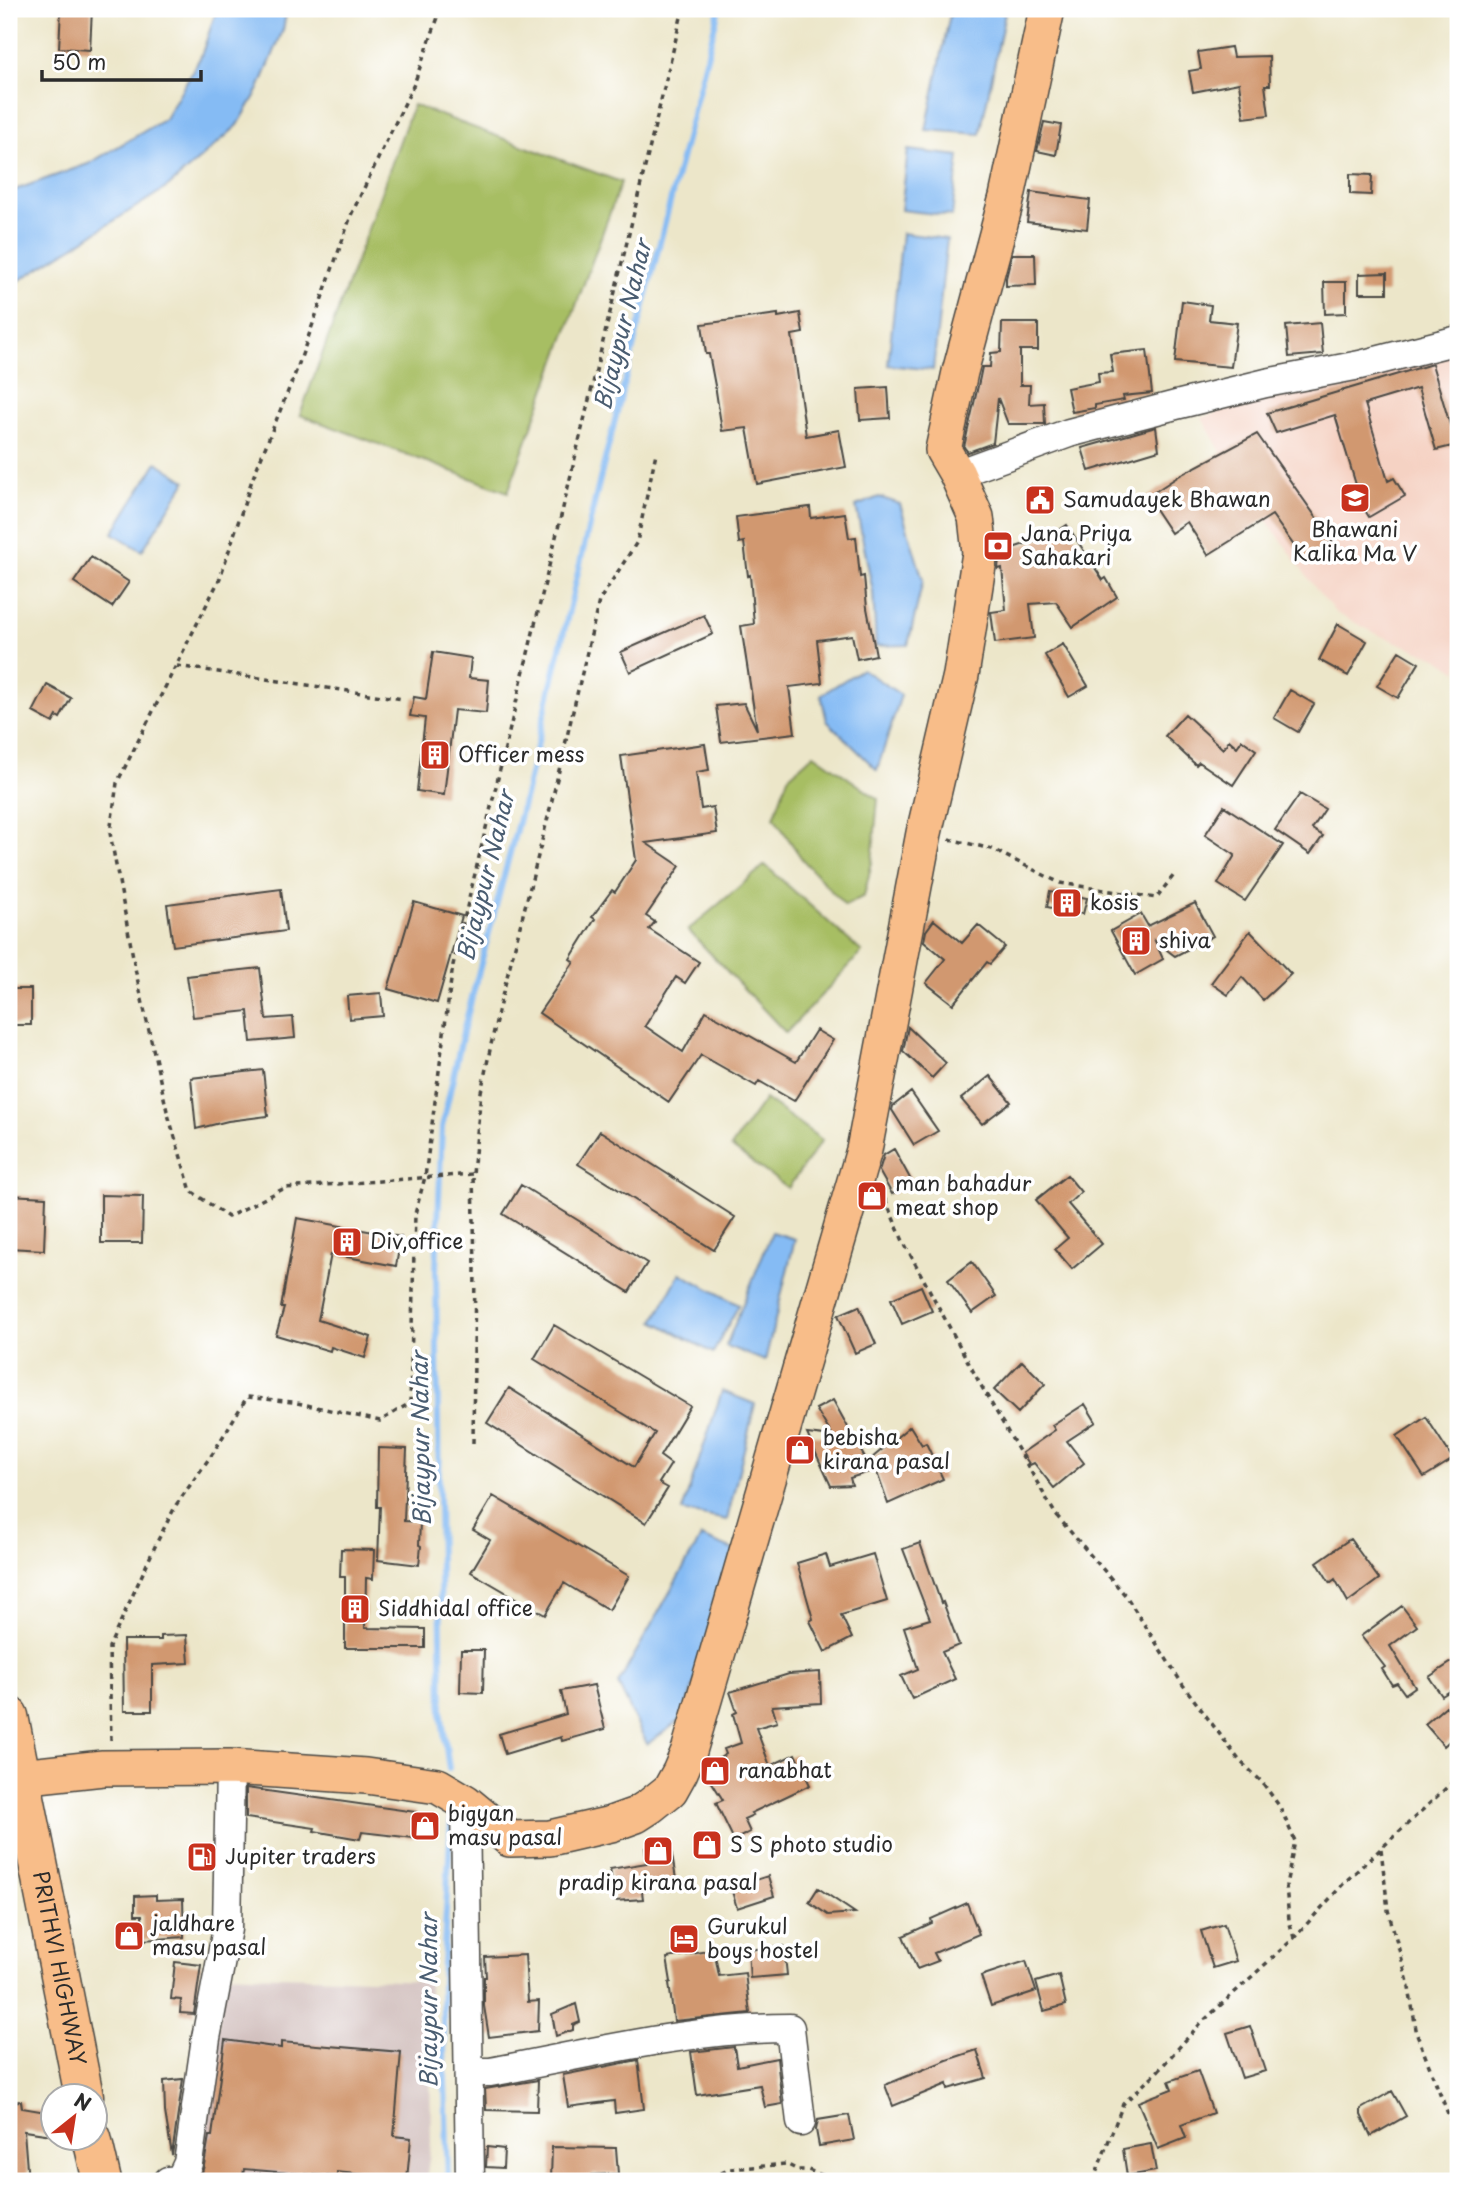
<svg xmlns="http://www.w3.org/2000/svg" width="1467" height="2190" font-family="'Playpen Sans',sans-serif">
<style>
.built{fill:#f5d2c3}
.industrial{fill:#d1bfbd}
.green{fill:#a7be63;stroke:#697447;stroke-width:2}
.water{fill:#85bbf4;stroke:#587390;stroke-width:2}
.lines{fill:none;stroke-linecap:round;stroke-linejoin:round}
.stream{stroke:#85bbf4;stroke-width:6}
.building{fill:#d19870}
.minor-casing{stroke:#484743;stroke-width:31}
.major-casing{stroke:#484743;stroke-width:38}
.highway-casing{stroke:#484743;stroke-width:41}
.path{stroke:#484743;stroke-width:3.5;stroke-dasharray:5 5;stroke-linecap:butt}
.minor{stroke:#fff;stroke-width:28}
.major{stroke:#f8bd89;stroke-width:35}
.highway{stroke:#f8bd89;stroke-width:38}
.labels{text-anchor:middle;stroke-width:7;stroke-linejoin:round;paint-order:stroke}
.poi-label{font-size:21px;fill:#2b2b2b;stroke:#fff;text-anchor:start}
.street-label{font-size:21px;fill:#2b2b2b;stroke:#fff}
.water-label{font-size:23px;font-style:italic;fill:#4a5d71;stroke:#fff}
</style>
<rect width="100%" height="100%" fill="#fff"/>
<filter id="ink" filterUnits="userSpaceOnUse"><feTurbulence type="fractalNoise" baseFrequency=".0143" numOctaves="2"/><feDisplacementMap in="SourceGraphic" scale="14" xChannelSelector="R" yChannelSelector="G"/><feConvolveMatrix kernelMatrix="1 2 1 2 8 2 1 2 1" color-interpolation-filters="sRGB"/></filter>
<filter id="wash" filterUnits="userSpaceOnUse"><feTurbulence type="fractalNoise" baseFrequency=".00686" numOctaves="4" result="noise"/><feDisplacementMap in="SourceGraphic" scale="28" xChannelSelector="R" yChannelSelector="G"/><feGaussianBlur stdDeviation="1.57" result="paint"/><feColorMatrix in="noise" values="0 0 0 0 0 0 0 0 0 0 0 0 0 0 0 0 0 1.4 0 .05"/><feComposite in="paint" operator="in"/></filter>
<g filter="url(#wash)">
<rect width="100%" height="100%" fill="#ece6c9"/>
<!-- built -->
<path class="built" d="M1458,351V672L1439,659L1379,635L1336,613L1316,589L1235,476L1202,418L1236,405L1292,391L1318,388Z"/>
<!-- industrial -->
<path class="industrial" d="M224,1974L429,1981L431,2144L426,2181H197L211,2089Z"/>
<!-- green -->
<path class="green" d="M413,105L621,182L508,492L300,415Z
M814,754L878,799L872,862L864,896L845,906L802,859L774,817L788,777Z
M765,865L862,952L786,1033L688,930Z
M765,1099L822,1140L788,1188L731,1147Z"/>
<!-- water -->
<path class="water" d="M217,9H287L283,30L259,89L238,125L169,186L9,287V192L88,164L165,119L201,56Z
M951,9H981L1005,13L980,134L926,130Z
M908,150L959,156L952,216L901,210Z
M902,233L947,239L933,370L888,365Z
M157,462L186,481L142,551L113,533Z
M879,497L900,504L923,580L908,645L876,646L873,592L856,506Z
M862,669L901,695L877,770L827,721L821,695Z
M772,1232L795,1239L765,1361L726,1346Z
M680,1273L739,1305L713,1353L654,1321Z
M722,1391L755,1404L727,1520L682,1511Z
M701,1537L739,1552L682,1719L647,1744L618,1684Z"/>
<g class="lines">
<!-- stream -->
<path class="stream" d="M449,1769L442,1718L436,1271L442,1127L464,1028L527,788L600,479L719,9
M448,2181L442,1983L451,1820"/>
</g>
<g id="blocks">
<!-- building -->
<path class="building" d="M61,9H92L90,50L59,48Z
M1231,47L1233,57L1269,56L1270,85H1265L1269,115L1244,118L1239,83L1193,92L1189,71L1201,69L1198,52Z
M1044,122L1061,125L1056,155L1037,151Z
M1350,174L1372,175L1371,195L1350,194Z
M1031,192L1090,200L1087,229L1027,222Z
M1012,254H1035L1036,285L1006,286V278Z
M1387,273V293H1359V274Z
M1324,282H1346V313L1325,314Z
M1182,301L1211,305L1209,320L1237,323L1231,367L1175,362Z
M800,313L803,333L792,335L806,436L839,430L846,467L757,484L747,428L722,431L716,391L709,354H706L702,324L778,314V317Z
M1002,323H1038V350H1020V385H1030L1029,404L1044,403L1045,424H1008L998,398L993,443L968,452L964,447L980,377L982,367H990L991,353L1001,352Z
M1320,323L1323,354L1289,357L1286,326Z
M1147,350L1152,393L1123,396L1124,400L1095,405V408L1072,412L1067,388L1099,382L1098,373L1113,372L1110,354Z
M1432,364L1456,445L1436,450L1418,388L1365,404L1388,481L1394,478L1405,496L1369,517L1358,499L1360,498L1335,415L1276,433L1267,413Z
M888,387L890,418L860,420L858,389Z
M1156,427L1159,450L1089,471L1082,448Z
M1257,434L1333,541L1305,561L1272,515L1208,555L1187,522L1171,533L1147,497L1182,474Z
M810,507L811,518L845,513L849,538L856,537L860,577L864,576L867,608L876,655L857,659L852,635L817,640L822,683L789,687L795,733L721,742L716,706L744,703L757,730L741,626L754,624L750,575L748,576L744,542L739,543L736,517Z
M1067,525L1103,580L1106,578L1117,597L1073,627L1056,602L1030,604L1034,638L995,643L991,612L1006,610L1002,568L998,569L1000,547L1009,545L1010,549L1052,535Z
M91,557L129,582L112,607L74,582Z
M704,615L713,634L630,672L621,652Z
M1338,624L1367,641L1348,676L1319,660Z
M1063,644L1088,686L1069,697L1045,655Z
M1399,651L1419,663L1398,698L1377,686Z
M433,652L471,658L469,678L489,680L486,713L454,710L444,795L417,791L425,718L410,716L414,697L426,699Z
M47,685L71,698L60,718L57,716L53,723L33,712Z
M1290,690L1314,704L1298,732L1274,718Z
M1185,714L1223,749L1229,740L1237,747L1242,740L1256,750L1233,785L1199,762L1196,765L1165,736Z
M705,744L709,770L696,772L701,809L713,807L717,833L646,843L680,866L646,916L655,922L649,929L699,962L685,983L676,977L645,1026L683,1052L706,1011L796,1062L816,1030L833,1040L794,1101L759,1081L756,1086L701,1055L669,1102L539,1013L574,962L570,959L595,919L592,917L612,890L615,892L636,860L621,756Z
M1300,794L1325,809L1312,829L1323,836L1310,854L1275,830Z
M1224,806L1283,845L1245,901L1218,884L1235,855L1205,835Z
M281,889L286,931L173,946L167,904Z
M1050,891L1087,898L1083,914L1047,907Z
M414,902L462,916L437,1003L388,989Z
M1195,903L1213,936L1175,956L1155,941L1163,959L1135,975L1111,931L1141,914L1148,926Z
M934,920L962,943L978,925L1005,947L990,964L987,962L953,1004L926,983L945,959L924,941L926,931Z
M1250,931L1291,974L1263,1000L1242,977L1228,995L1211,983Z
M260,968L266,1019L293,1017L295,1038L251,1042L248,1011L193,1017L187,976Z
M9,989H31V1025H9Z
M381,993L383,1016L349,1019L347,996Z
M908,1027L946,1063L932,1078L903,1051Z
M263,1070L268,1116L228,1121L196,1129L191,1078Z
M990,1076L1011,1102L982,1124L961,1099Z
M911,1092L938,1131L914,1145L892,1110L893,1106Z
M600,1131L735,1217L714,1250L578,1164Z
M894,1149L912,1182L892,1194L879,1171L884,1155Z
M1067,1175L1081,1192L1068,1204L1102,1244L1072,1269L1055,1249L1068,1238L1036,1200Z
M521,1185L647,1263L629,1292L503,1214Z
M9,1195L46,1197L44,1250L9,1248Z
M101,1195L143,1196L142,1243H101Z
M297,1218L401,1237L396,1266L331,1254L318,1320L371,1337L365,1358L331,1347L330,1351L276,1335L284,1308H281Z
M972,1262L996,1296L972,1313L948,1280Z
M921,1286L932,1311L902,1324L891,1299Z
M859,1306L876,1344L855,1353L838,1315Z
M554,1325L690,1406L660,1456L671,1464L659,1483L668,1488L646,1523L487,1423L509,1388L634,1467L655,1433L534,1359Z
M1022,1361L1045,1384L1018,1413L994,1390Z
M833,1400L872,1471L850,1478L852,1485L831,1486L807,1434L833,1437L816,1409Z
M1085,1404L1096,1422L1067,1441L1084,1463L1054,1488L1034,1463L1030,1465L1022,1453L1055,1430L1052,1425Z
M1426,1417L1453,1459L1424,1477L1397,1436Z
M910,1426L922,1445L926,1443L943,1479L888,1504L872,1458Z
M378,1448L407,1449L404,1521L420,1522L419,1545L421,1546L419,1565L378,1560L380,1507H377Z
M493,1496L629,1576L609,1610L564,1583L545,1615L471,1572L490,1540L473,1530Z
M1350,1539L1379,1579L1348,1602L1335,1579L1330,1583L1317,1562Z
M920,1543L941,1603L943,1602L959,1645L942,1652L955,1679L912,1699L901,1676L918,1669L904,1627L930,1619L903,1549Z
M341,1549L374,1550L373,1579L366,1578L365,1628L425,1629V1648H345V1577H340Z
M826,1554L830,1567L873,1554L887,1601L841,1615L852,1638L825,1652L810,1621L813,1619L797,1563Z
M1402,1606L1417,1626L1390,1646L1415,1687L1405,1694L1397,1683L1392,1685L1382,1669L1385,1667L1361,1636Z
M187,1635L189,1663L152,1665V1711H124L123,1640H161V1636Z
M461,1650H484L483,1693L460,1692Z
M1452,1662L1458,1671V1686L1442,1696L1429,1677Z
M820,1672L821,1703L772,1706L777,1722L756,1728L770,1766L795,1754L810,1785L751,1813L753,1815L744,1819L750,1832L734,1840L716,1803L723,1800L703,1768L726,1754L724,1749L741,1743L733,1714L737,1712L730,1692L789,1674Z
M594,1685L605,1729L562,1741L561,1737L505,1754L499,1734L566,1714L561,1691Z
M1446,1706L1458,1720V1733L1444,1746L1425,1724Z
M246,1788L416,1812L413,1838L362,1832L360,1839L314,1831L315,1828L246,1818Z
M670,1844L676,1879L641,1884L643,1899L615,1901L610,1869L647,1863L645,1848Z
M768,1876L774,1896L737,1908L731,1888Z
M818,1888L855,1913L828,1915L809,1902Z
M156,1895V1900L183,1899L184,1937L143,1940L142,1915H135V1896Z
M967,1903L979,1934L934,1953L938,1961L917,1969L903,1936L932,1923L931,1919Z
M1224,1924L1236,1961L1213,1968L1201,1931Z
M784,1946L787,1975L750,1978L748,1950Z
M714,1950L719,1976L745,1973L750,2013L674,2021L669,1983L671,1982L667,1958Z
M525,1955L528,2002L539,2001L538,2031L489,2037L484,2006V1977H486L485,1957Z
M1026,1961L1036,1991L991,2006L981,1976Z
M175,1962L201,1965L194,2014L180,2013L181,2000L171,1999Z
M1059,1975L1066,2005L1044,2011L1036,1982Z
M576,2004L580,2022L573,2025V2030L556,2036L552,2014Z
M1250,2026L1265,2071L1242,2078L1227,2033Z
M225,2040L281,2048V2042L401,2052L394,2136L411,2138L407,2179L337,2172V2177L244,2169L242,2181H200L204,2165L209,2136H212Z
M734,2047L737,2066L777,2058L782,2104L765,2107L760,2085L697,2095L691,2052Z
M977,2050L986,2078L948,2089L947,2084L893,2106L885,2085L947,2060Z
M638,2060L644,2109L615,2113L614,2101L568,2107L563,2075Z
M1198,2071L1213,2113L1181,2125L1186,2138L1158,2149L1138,2102L1172,2089L1169,2081Z
M183,2079L172,2155L165,2112L164,2081Z
M538,2080L537,2111L486,2110L485,2089Z
M1392,2091L1406,2116L1371,2136L1361,2115V2109Z
M21,2101L22,2108L52,2113V2135L24,2131L28,2181H9V2102Z
M849,2115L854,2140L819,2146L816,2130L818,2120Z
M1151,2144L1156,2171L1127,2176L1123,2149Z
M487,2147L504,2149L503,2168L486,2167Z
M552,2147L616,2148L618,2174L591,2175V2180L551,2179Z"/>
</g>
</g>
<g filter="url(#ink)">
<use href="#blocks" fill-opacity="0" stroke="#484743" stroke-width="2"/>
<g class="lines">
<!-- minor casing -->
<g class="minor-casing">
<path id="minor" d="M957,474L1069,433L1176,405L1266,383L1360,365L1458,340
M465,1802L470,2181
M469,2072H490C588,2054 689,2028 790,2028L801,2122
M168,2181L180,2180L188,2163L206,2038L227,1929L230,1767"/>
</g>
<!-- major casing -->
<g class="major-casing">
<path id="major" d="M20,1777L103,1768L230,1767L366,1776L438,1786L465,1802L510,1839L550,1838L611,1824L636,1815L650,1806L670,1790L680,1772L689,1751L864,1150L924,833L961,675L980,553L976,517L957,474L943,450L960,372L1007,197L1047,9"/>
</g>
<!-- highway casing -->
<g class="highway-casing">
<g id="highway">
<path id="s1" d="M9,1716L84,2096"/>
<path d="M92,2138L102,2181"/>
</g>
</g>
<!-- path -->
<path class="path" d="M441,9L414,84L352,213L297,369L252,480L220,578L117,783L110,833L136,973L167,1111L191,1191L228,1217L285,1188L473,1174
M177,666L403,699
M949,839L992,849L1060,883L1156,898L1174,875
M881,1190L903,1241L979,1382L1056,1515L1126,1596L1183,1685L1239,1760L1262,1782L1280,1807L1295,1841L1286,1885L1289,1920L1294,1938
M473,1443L475,1268L473,1174L481,1092L498,1012L548,817L599,601L637,542L656,453
M111,1740L109,1647L157,1542L176,1505L213,1453L247,1397L293,1402L380,1421L410,1403L415,1214L425,1177L453,965L683,9
M1381,1849L1388,1910L1408,1982L1417,2035L1456,2134L1458,2181
M682,2181L717,2175L730,2169L786,2164L798,2170H808L830,2178L847,2181
M1093,2181L1123,2104L1157,2072L1200,2024L1294,1938L1345,1882L1458,1777"/>
<!-- minor -->
<use href="#minor" class="minor"/>
<!-- major -->
<use href="#major" class="major"/>
<!-- highway -->
<use href="#highway" class="highway"/>
</g>
</g>
<!-- icons -->
<defs>
<g id="school-square" transform="scale(1.575)"><rect x="-9" y="-9" width="18" height="18" rx="4" fill="#c8321e" stroke="#fff"/><path d="M0-5L7-2L0 1L-7-2ZM-4 1L0 2.5L4 1V4Q0 6-4 4Z" fill="#fff"/></g>
<g id="civic-square" transform="scale(1.575)"><rect x="-9" y="-9" width="18" height="18" rx="4" fill="#c8321e" stroke="#fff"/><path d="M-.6-6.5H3V-4.5H.6V-3L4-1V1h2V6H-6V1h2V-1L-.6-3ZM-1.2 2.5V6h2.4V2.5Z" fill="#fff"/></g>
<g id="bank-square" transform="scale(1.575)"><rect x="-9" y="-9" width="18" height="18" rx="4" fill="#c8321e" stroke="#fff"/><path d="M-6-4H6V4H-6ZM0-2.3a2.3 2.3 0 1 0 0 4.6a2.3 2.3 0 1 0 0-4.6Z" fill="#fff"/></g>
<g id="building-square" transform="scale(1.575)"><rect x="-9" y="-9" width="18" height="18" rx="4" fill="#c8321e" stroke="#fff"/><path d="M-4-6H4V6H1V3H-1V6H-4ZM-2.5-4.3h1.7v1.8h-1.7ZM.8-4.3h1.7v1.8H.8ZM-2.5-1h1.7V.8h-1.7ZM.8-1h1.7V.8H.8Z" fill="#fff"/></g>
<g id="shop-square" transform="scale(1.575)"><rect x="-9" y="-9" width="18" height="18" rx="4" fill="#c8321e" stroke="#fff"/><path d="M-5-2.5h2.3a2.7 3.5 0 0 1 5.4 0H5L5.5 6h-11ZM-1.5-2.5h3a1.5 2.3 0 0 0-3 0Z" fill="#fff"/></g>
<g id="fuel-square" transform="scale(1.575)"><rect x="-9" y="-9" width="18" height="18" rx="4" fill="#c8321e" stroke="#fff"/><path d="M-5.5-6h7V0h2V4h1.3V-2.5L3-4.5l.8-.8L6-3V5H2.5V1h-1V6h-7ZM-4.2-4.7v3.2H.2V-4.7Z" fill="#fff"/></g>
<g id="hotel-square" transform="scale(1.575)"><rect x="-9" y="-9" width="18" height="18" rx="4" fill="#c8321e" stroke="#fff"/><path d="M-6-4.5h1.5V1H6V5H4.5V3h-9V5H-6ZM-4 0a1.8 1.8 0 1 1 3.6 0ZM.5 0V-2.5h3Q6-2.5 6 0Z" fill="#fff"/></g>
</defs>
<g fill-rule="evenodd">
<use href="#school-square" x="1355" y="498"/>
<use href="#civic-square" x="1040" y="500"/>
<use href="#bank-square" x="998" y="546"/>
<use href="#building-square" x="435" y="755"/>
<use href="#building-square" x="1067" y="903"/>
<use href="#building-square" x="1136" y="941"/>
<use href="#shop-square" x="872" y="1196"/>
<use href="#building-square" x="347" y="1242"/>
<use href="#shop-square" x="800" y="1450"/>
<use href="#building-square" x="355" y="1609"/>
<use href="#shop-square" x="715" y="1771"/>
<use href="#shop-square" x="425" y="1826"/>
<use href="#shop-square" x="707" y="1845"/>
<use href="#shop-square" x="658" y="1851"/>
<use href="#fuel-square" x="202" y="1857"/>
<use href="#shop-square" x="129" y="1936"/>
<use href="#hotel-square" x="684" y="1939"/>
</g>
<g class="labels">
<!-- poi labels -->
<g class="poi-label">
<text x="1063" y="507">Samudayek Bhawan</text>
<text x="1355" y="537" text-anchor="middle">Bhawani<tspan x="1355" dy="24">Kalika Ma V</tspan></text>
<text x="1021" y="541">Jana Priya<tspan x="1021" dy="24">Sahakari</tspan></text>
<text x="458" y="762">Officer mess</text>
<text x="1090" y="910">kosis</text>
<text x="1159" y="948">shiva</text>
<text x="895" y="1191">man bahadur<tspan x="895" dy="24">meat shop</tspan></text>
<text x="370" y="1249">Div,office</text>
<text x="823" y="1445">bebisha<tspan x="823" dy="24">kirana pasal</tspan></text>
<text x="378" y="1616">Siddhidal office</text>
<text x="738" y="1778">ranabhat</text>
<text x="448" y="1821">bigyan<tspan x="448" dy="24">masu pasal</tspan></text>
<text x="730" y="1852">S S photo studio</text>
<text x="225" y="1864">Jupiter traders</text>
<text x="658" y="1890" text-anchor="middle">pradip kirana pasal</text>
<text x="152" y="1931">jaldhare<tspan x="152" dy="24">masu pasal</tspan></text>
<text x="707" y="1934">Gurukul<tspan x="707" dy="24">boys hostel</tspan></text>
</g>
<!-- street labels -->
<g class="street-label">
<text dy="7" stroke="none"><textPath href="#s1" startOffset="257">PRITHVI HIGHWAY</textPath></text>
</g>
<!-- water labels -->
<g class="water-label">
<text transform="translate(623 325) rotate(-76)" y="8">Bijaypur Nahar</text>
<text transform="translate(486 876) rotate(-76)" y="8">Bijaypur Nahar</text>
<text transform="translate(421 1439) rotate(-91)" y="8">Bijaypur Nahar</text>
<text transform="translate(429 2001) rotate(-90)" y="8">Bijaypur Nahar</text>
</g>
</g>
<!-- margin -->
<rect width="1467" height="2190" fill="none" stroke="#fff" stroke-width="35"/>
<!-- north arrow -->
<g transform="translate(74 2117) rotate(30)"><circle r="33" fill="#ffffff" stroke="#aaaaaa" stroke-width="2"/>
<path d="M0-5L12 26L0 18L-12 26Z" fill="#c8321e"/>
<text y="-10" font-size="19" font-weight="bold" text-anchor="middle" fill="#2b2b2b">N</text>
</g>
<!-- scale -->
<path d="M42 70v10h159v-10" fill="none" stroke="#2b2b2b" stroke-width="3.5"/>
<text x="52" y="70" font-size="21" fill="#2b2b2b" stroke="#ffffff" stroke-width="5" paint-order="stroke">50 m</text>
</svg>
